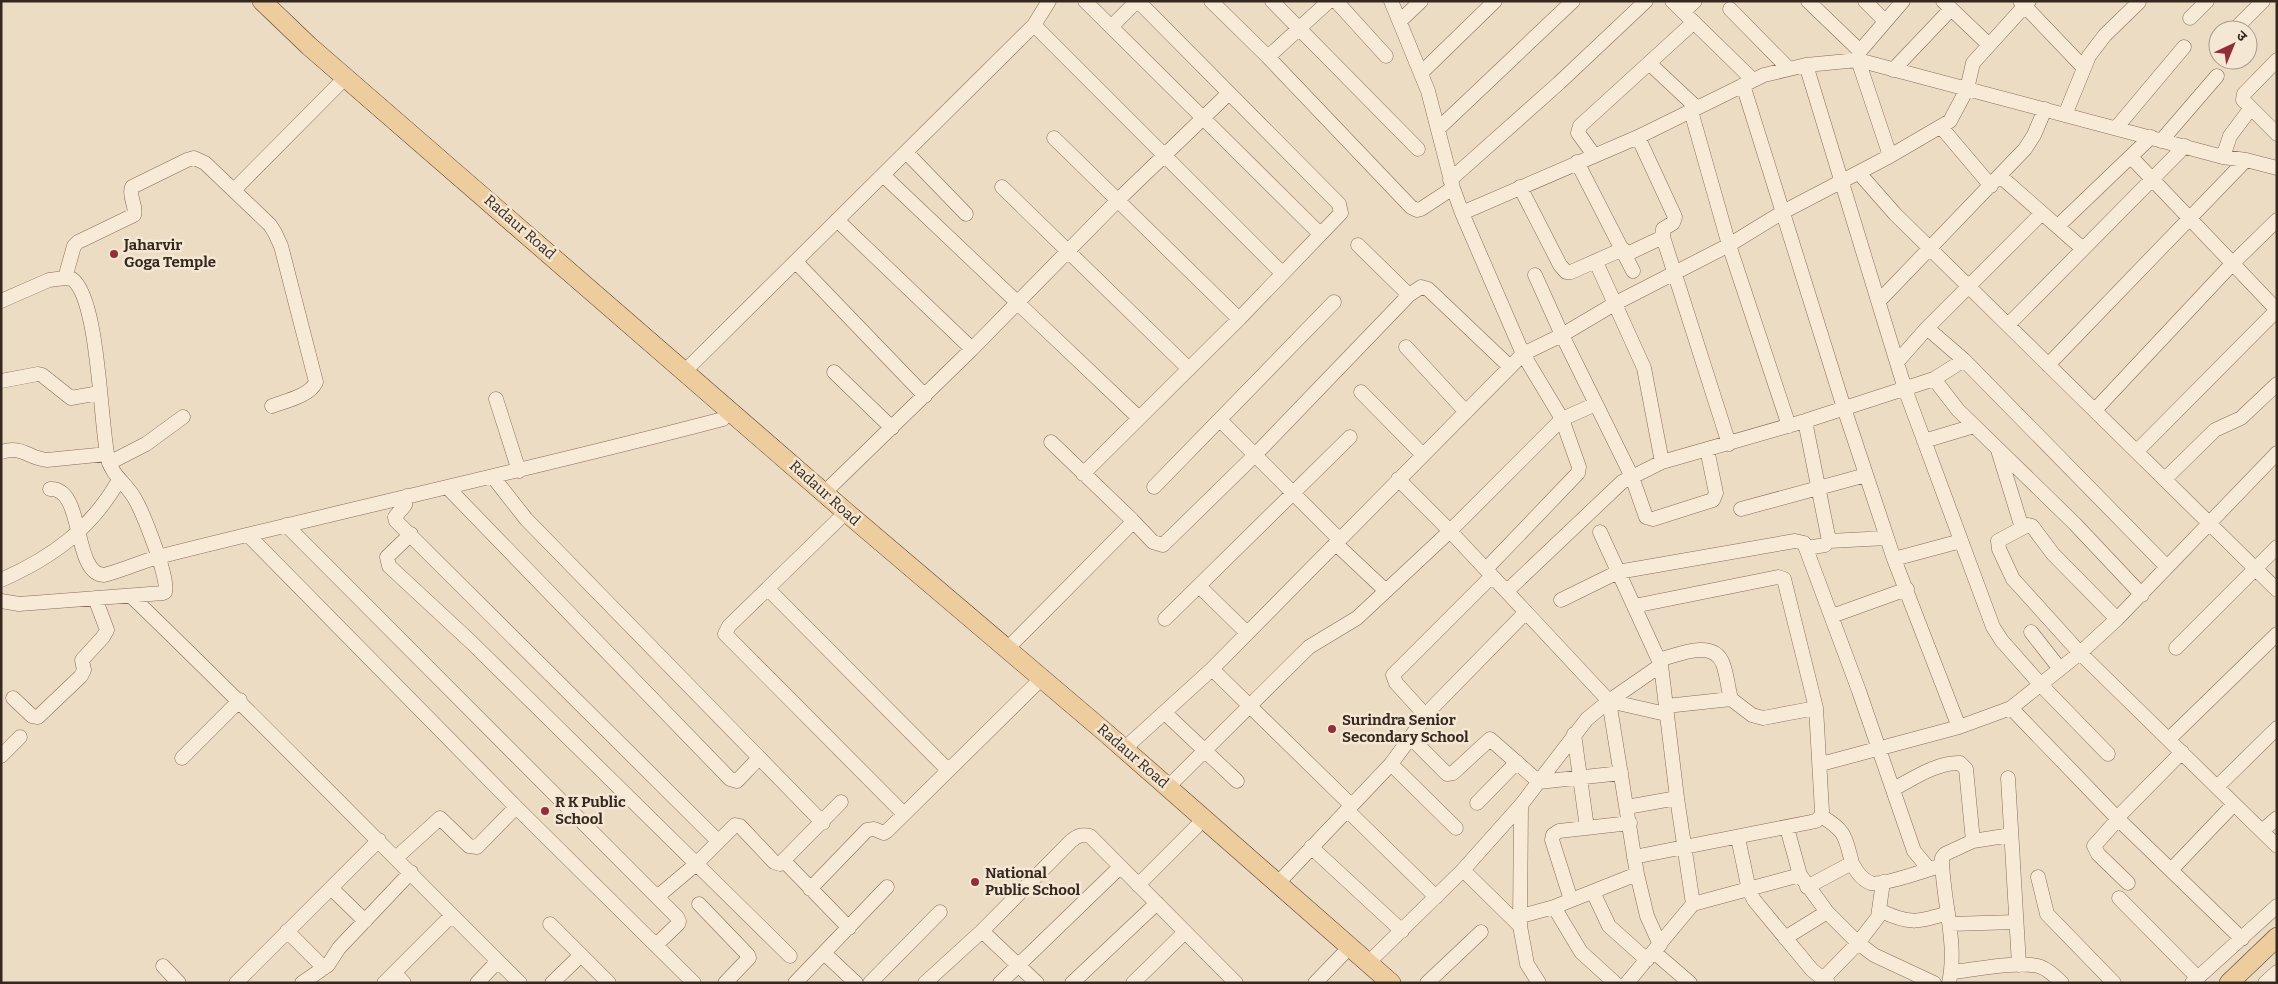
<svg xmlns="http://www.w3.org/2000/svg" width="2278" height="984" font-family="Bitter,'Noto Sans Devanagari',serif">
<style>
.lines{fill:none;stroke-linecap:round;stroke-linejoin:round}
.minor-casing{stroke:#866d5b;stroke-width:15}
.major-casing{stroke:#543c2f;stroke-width:20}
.minor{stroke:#f7ead7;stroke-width:14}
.major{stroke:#edcc9d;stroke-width:19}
.poi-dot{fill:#922e39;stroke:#f4e7d3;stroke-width:2}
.labels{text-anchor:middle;stroke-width:5;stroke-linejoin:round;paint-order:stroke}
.street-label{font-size:15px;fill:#36281f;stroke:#f4e7d3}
.poi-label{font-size:15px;font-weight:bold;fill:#36281f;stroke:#f4e7d3;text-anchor:start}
</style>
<rect width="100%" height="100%" fill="#ecdcc4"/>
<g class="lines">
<!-- minor casing -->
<g class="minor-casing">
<path id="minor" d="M1085,1L1320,234
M1211,1L1268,57L1411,207L1417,210L1421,209L1453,188
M1272,1L1418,149
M1336,1L1386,56
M1391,1L1428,91L1453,188L1462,213L1523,354L1562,419L1579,467L1578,473L1486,569
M1672,1L1753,80
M1808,1L1860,51L1858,60L1890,156
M1865,1L1885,21
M1943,1L1988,44
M2020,1L2083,67
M1730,9L1788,68
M1683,12L1695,1
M2190,18L2207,1
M1400,21L1421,1
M1034,25L1282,273
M1111,27L1137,1
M2234,30L2263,1
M1860,51L1903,1
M1268,57L1329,1
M2277,60L2244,94L2243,100L2277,134
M1649,63L1697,108
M1806,65L1905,389L1993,627L2002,641L2041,685L2108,754
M1893,70L1951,9
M1421,73L1495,1
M1743,85L1844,408L1894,559L1959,727
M1691,111L1729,245L1789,426
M2065,115L2089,56L2105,35L2139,2
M1941,127L1991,186
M2116,128L2184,47
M1438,129L1573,1
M1638,137L1675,217L1673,223L1663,229V237L1729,444
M1054,138L1239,319
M2161,141L2217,76
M906,152L966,214
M1594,155L1578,133L1580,126L1694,22
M2131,157L2277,310
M2223,157L2230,136L2251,108
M1577,162L1633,271
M1859,173L1895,214L2277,590
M883,175L1139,418
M2000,176L2083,249
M1450,180L1559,83L1646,1
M1002,187L1189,369
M1520,187L1560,265L1566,272H1571L1623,249
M234,190L340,83
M1462,213L1638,137L1764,75L1806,65L1858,60L2223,157L2246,160L2277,168
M837,220L972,349
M2058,226L2151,137
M1358,245L1409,295
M1625,255L1663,237
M796,262L925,396
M1596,262L1644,368L1662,462
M1535,275L1562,335L1632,477L1646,517L1653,519L1713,500L1716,493L1707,449
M65,278L74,246L78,242L134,215C137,205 128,197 132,187L187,160L194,158L205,163L270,225L275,233L281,246L316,382C310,396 285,401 272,406
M1,301L49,280L65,278L72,279C99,298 100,423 108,459C112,476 127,484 135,499C143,513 170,580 165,592L163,593L19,604L1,601
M1879,301L2025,149L2034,135L2045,109
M2008,325L2185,146
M1927,328L1964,360L2167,567
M1406,347L1466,412
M1897,362L1927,328L2042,213
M2048,365L2246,160
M685,371L1034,25L1049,1
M834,372L892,428
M1934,379L1958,410L2075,524L2142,595
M1,381L38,374L42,375L71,398L99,393
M1361,392L1423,455
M496,399L519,471
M2095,410L2232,264L2277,220
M1220,420L1339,539
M1805,421L1829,541L1825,545L1807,548
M1924,441L1974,426
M1998,450L2022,528
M2137,451L2277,310
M1,452C22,445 28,458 47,460L107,454
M109,463L146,444L183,417
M1083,474L1239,319L1341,213L1339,204L1138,1
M493,477L526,519L823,823
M1398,479L1450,531L1609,701
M2165,479L2215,430L2241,418L2277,384
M1154,487L1334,302
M448,488L730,779L737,781L759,758
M50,489C85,487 72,574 104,575C124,570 142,561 162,556C348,509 537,468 723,419
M825,492L972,349L1117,201L1229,93
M407,496L405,505L395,517L396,521L718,841
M1741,509L1866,475
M841,517L729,626L725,634L904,814
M1132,520L1153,542L1163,545L1255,455L1409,295L1421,287L1428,289L1509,366
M286,525L677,917L679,921L678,924L656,945
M1600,532L1661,665L1677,798L1693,904
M411,534L387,557L389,566L471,642L790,956
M249,536L516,807L477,847L469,846L440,818L397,857
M1829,541L1887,538
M1335,543L1386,591
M1894,559L1961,541
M1,580C53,557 91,529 119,480
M1199,586L1247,633
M768,589L948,770
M1507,591L1622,482L1662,462L1805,421L1934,379L1964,360
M131,596C263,723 390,854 520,983
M1561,600L1618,572L1795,541L1804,543L1859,691L1914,851L1929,869
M1634,606L1778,577L1784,579L1816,708L1822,811L1821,816L1816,821L1634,857
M1832,616L1907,589
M1165,619L1350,437
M2117,619L2053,554L2032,526L2028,525L1998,541L1999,549L2013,579L2080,653L2277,846
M2031,632L2060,669
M2176,648L2277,547
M1007,649L1131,524L1132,520L1128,516L1051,442
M1659,660C1677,655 1714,638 1723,664C1727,675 1728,688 1731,699
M1212,669L1351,805
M13,698L32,716L38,717L81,676L84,670L82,660L103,637L107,630L95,598
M1666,706L1731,699L1752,715L1763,718L1816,708
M2011,708L2117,818L2242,939
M1165,713L1237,781
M1426,716L1396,683L1393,675L1492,576
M1574,734L1587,828
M1410,737L1447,774L1453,773L1490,739L1539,782L1621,773
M2169,739L2277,634
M1124,749L1212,669L1523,354L1562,335L1616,303L1729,245L1783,212L1890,156L1950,121L1967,89L1973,63L2029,1
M1,756L20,737
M182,758L240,700
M1391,764L1456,828
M1821,764L1959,727L2011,708L2080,653L2117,619L2277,453
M2008,778L2019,965
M2218,786L2277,728
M1168,787L1309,647L1357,618L1450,531L1562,419L1596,404
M1893,789C1913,779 1937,762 1960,763L1966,769L1973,841
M1477,803L1517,762
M516,807L694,983
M1627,807L1677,798
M1347,810L1436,897
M1821,816C1846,831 1845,836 1852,863
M2117,818L2182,752
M2118,819L2094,846L2098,854L2128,883
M1787,828L1800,875L1827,912L1858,943L1874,955L1934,983
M2262,831L2277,818
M1738,838L1749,890L1754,900L1812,970L1828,983
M1311,847L1402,931
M784,861L849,928
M1463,870L1520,926
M2171,870L2234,804
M2038,877L2047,914L2114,983
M1278,883L1391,764L1432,708L1526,612
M1138,885L1196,827
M1807,887L1852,863C1856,871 1862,880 1871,883C1881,886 1924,871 1936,867
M331,888L365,921
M810,889L867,830L874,829L884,833L887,831L1042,678
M1593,892L1609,926L1647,960
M657,897L695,865L735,825L740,826L774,862L780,864L841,802
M2119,898L2198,978
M1571,900L1552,840L1553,835L1559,831L1630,823
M699,904L748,955L749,958L725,983
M1554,907L1581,952L1615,983
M1881,911C1911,925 1917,922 1948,913
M1521,916L1554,907L1637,874
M550,924L609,983
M1950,924L2016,922
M287,931L324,968
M982,931L1037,983
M1785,938L1827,912
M1660,945L1647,916L1637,874L1609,701L1666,714
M1654,952L1690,983
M824,953L856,983
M1368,963L1463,870L1521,805
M163,966L179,983
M1952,972C1973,970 2022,960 2041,967C2049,970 2056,977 2062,983
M395,973L404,983
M1823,979L1858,943L1878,917L1883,882
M236,983L379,840
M302,983L328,965L339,948L411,872
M384,983L452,915
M477,983L498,961
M552,983L581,955
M795,983L887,887
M870,983L940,912
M925,983L982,931L1071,841C1077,836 1081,834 1090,836L1236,983
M1000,983L1120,867
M1072,983L1157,903
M1133,983L1185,932
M1315,983L1343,954
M1427,983L1481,932
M1539,983L1527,964L1520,926L1521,805L1587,719L1609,701L1661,665
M1627,983L1693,904L1800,875
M1949,983C1958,942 1942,899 1942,858L1945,854L1973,841L2011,835
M2192,983L2277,906
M2265,983L2277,972"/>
</g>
<!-- major casing -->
<g class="major-casing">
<path id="major" d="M262,1L309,46L846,512L1106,733L1391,983
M2229,983L2277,937"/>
</g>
<!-- minor -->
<use href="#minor" class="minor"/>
<!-- major -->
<use href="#major" class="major"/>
</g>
<!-- markers -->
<g class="poi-dot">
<circle cx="114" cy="254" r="5"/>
<circle cx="1332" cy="729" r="5"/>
<circle cx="545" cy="811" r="5"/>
<circle cx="975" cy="882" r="5"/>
</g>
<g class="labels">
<!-- street labels -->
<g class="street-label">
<text transform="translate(520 227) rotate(41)" y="5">Radaur Road</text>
<text transform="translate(825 493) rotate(42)" y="5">Radaur Road</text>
<text transform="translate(1133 756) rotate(41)" y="5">Radaur Road</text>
</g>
<!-- poi labels -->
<g class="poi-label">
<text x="124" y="250">Jaharvir<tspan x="124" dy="17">Goga Temple</tspan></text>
<text x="1342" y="725">Surindra Senior<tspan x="1342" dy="17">Secondary School</tspan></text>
<text x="555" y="807">R K Public<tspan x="555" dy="17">School</tspan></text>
<text x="985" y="878">National<tspan x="985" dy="17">Public School</tspan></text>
</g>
</g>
<!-- border -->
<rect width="2278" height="984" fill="none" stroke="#36281f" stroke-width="5"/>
<!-- north arrow -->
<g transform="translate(2233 45) rotate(44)"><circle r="24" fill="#f4e7d3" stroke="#a89b8b"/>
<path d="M0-4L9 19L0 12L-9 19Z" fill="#922e39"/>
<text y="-8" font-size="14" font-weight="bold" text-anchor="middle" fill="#36281f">उ</text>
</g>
</svg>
